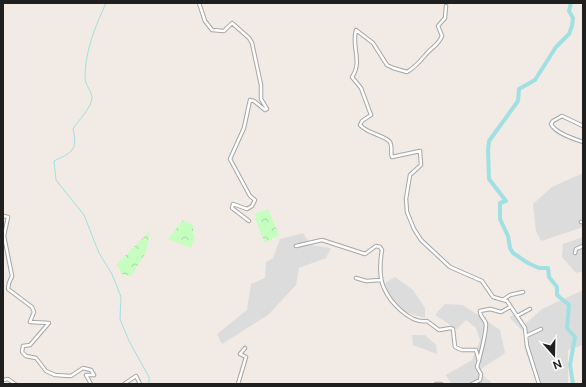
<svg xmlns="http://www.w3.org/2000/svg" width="586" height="387" font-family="'Public Sans',sans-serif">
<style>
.residential{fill:#dddcdc}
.park{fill:url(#park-crowns)}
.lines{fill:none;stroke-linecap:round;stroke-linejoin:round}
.stream{stroke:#a1e0e2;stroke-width:1}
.river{stroke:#a1e0e2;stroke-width:4}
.minor-casing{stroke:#a6a6a6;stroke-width:4.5}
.minor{stroke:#fff;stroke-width:2.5}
</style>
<defs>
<pattern id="park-crowns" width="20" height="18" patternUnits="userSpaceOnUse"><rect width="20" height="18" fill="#c5febe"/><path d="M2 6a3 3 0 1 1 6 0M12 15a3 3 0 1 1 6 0" fill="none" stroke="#a9d9a3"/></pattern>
</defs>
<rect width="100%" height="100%" fill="#f1eae5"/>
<!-- residential -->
<path class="residential" d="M583,173V227L541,241L536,231L533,204L552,187Z
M303,233L311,245L331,248L326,258L299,268L296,285L268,315L222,344L217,334L247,310L251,284L265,278L266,262L273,258L280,239Z
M583,237V271L576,273L562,257L563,244Z
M395,277L413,290L425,308V318L405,312L389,294L385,283Z
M583,290V345L568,350V384H538L526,353L524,332L509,317L517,314L525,324L542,309Z
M445,304L463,305L500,330L505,353L478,371L493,384H451L446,375L472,360L480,340L476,328L466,320L457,329L435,315Z
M412,335H425L436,345L437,354L413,345Z"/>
<!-- park -->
<path class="park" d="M268,209L279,235L265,243L256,221L255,214Z
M183,220L193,225V234L195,236L191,248L168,239Z
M150,231L146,252L131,276L122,274L117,264Z"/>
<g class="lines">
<!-- stream -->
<path class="stream" d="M106,3C95,27 85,51 85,78C85,85 92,91 92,98C91,109 79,119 73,129C78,151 72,152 54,161L56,180L84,215L99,253L112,274L121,297L120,319L129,341L149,377V384"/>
<!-- river -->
<path class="river" d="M571,3L569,11L573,18L572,26L569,34L556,47L535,80L519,89L518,101L489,141L488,150L489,179L506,201L500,203V219L508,236L510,248L513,253L528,263L539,268H548L549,277L557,287V295L569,305L567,328L575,337L570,365L573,384"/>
<!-- minor casing -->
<g class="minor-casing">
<path id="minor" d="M199,3L205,21L212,30L224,31L232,23L249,38L252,43L261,85V99L267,109L265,110L254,101L250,100L244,128L230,159L250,196L255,200L252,206L247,209L233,204L232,208L249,221
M446,6L445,18L438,26L442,36C438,45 434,46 428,52C421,60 417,66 407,72L393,68L387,65L373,43L356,30C351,47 363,61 352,77L361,88L371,115L362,121L360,125C368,134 384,135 390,142C393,147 390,153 392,157L420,151L421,165L410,175L406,199L407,212L414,229L421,240L450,267L482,281L493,297L507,301L525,328L527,346L539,384
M583,126L562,116L553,121L551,124C555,133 574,139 583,142
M3,216L8,217L4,236L12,276L9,283L8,289L32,307L34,312L30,322L49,323L30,345L23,346L22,352L26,356L36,358L46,371L55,375L71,376L83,368L91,370L94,375H86L91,384
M581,222H583
M296,246L322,240L365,254L376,246L380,247L382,250C380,261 379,278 384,288C390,302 410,324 427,321L439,330L451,328L453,329L455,347L462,350H476L479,361
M575,253L576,249L583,246
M356,278L366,281L381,280
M504,299L510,295L523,292
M517,316L530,309
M526,336L541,329
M3,380L8,379L15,384
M124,384L136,376L140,384
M238,384L246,357L240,354L245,348
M436,384H441
M472,384L480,380L481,374L477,367C481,353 485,339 486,325C486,319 479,317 480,311L490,309L501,312L510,307"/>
</g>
<!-- minor -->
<use href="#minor" class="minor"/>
</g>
<!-- border -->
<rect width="586" height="387" fill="none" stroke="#1f1f1f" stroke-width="8"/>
<!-- north arrow -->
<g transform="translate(554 355) rotate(160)" stroke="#ffffff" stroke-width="3" paint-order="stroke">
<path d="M0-3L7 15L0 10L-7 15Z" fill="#1f1f1f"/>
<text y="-6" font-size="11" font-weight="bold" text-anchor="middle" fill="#1f1f1f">N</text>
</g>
</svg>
